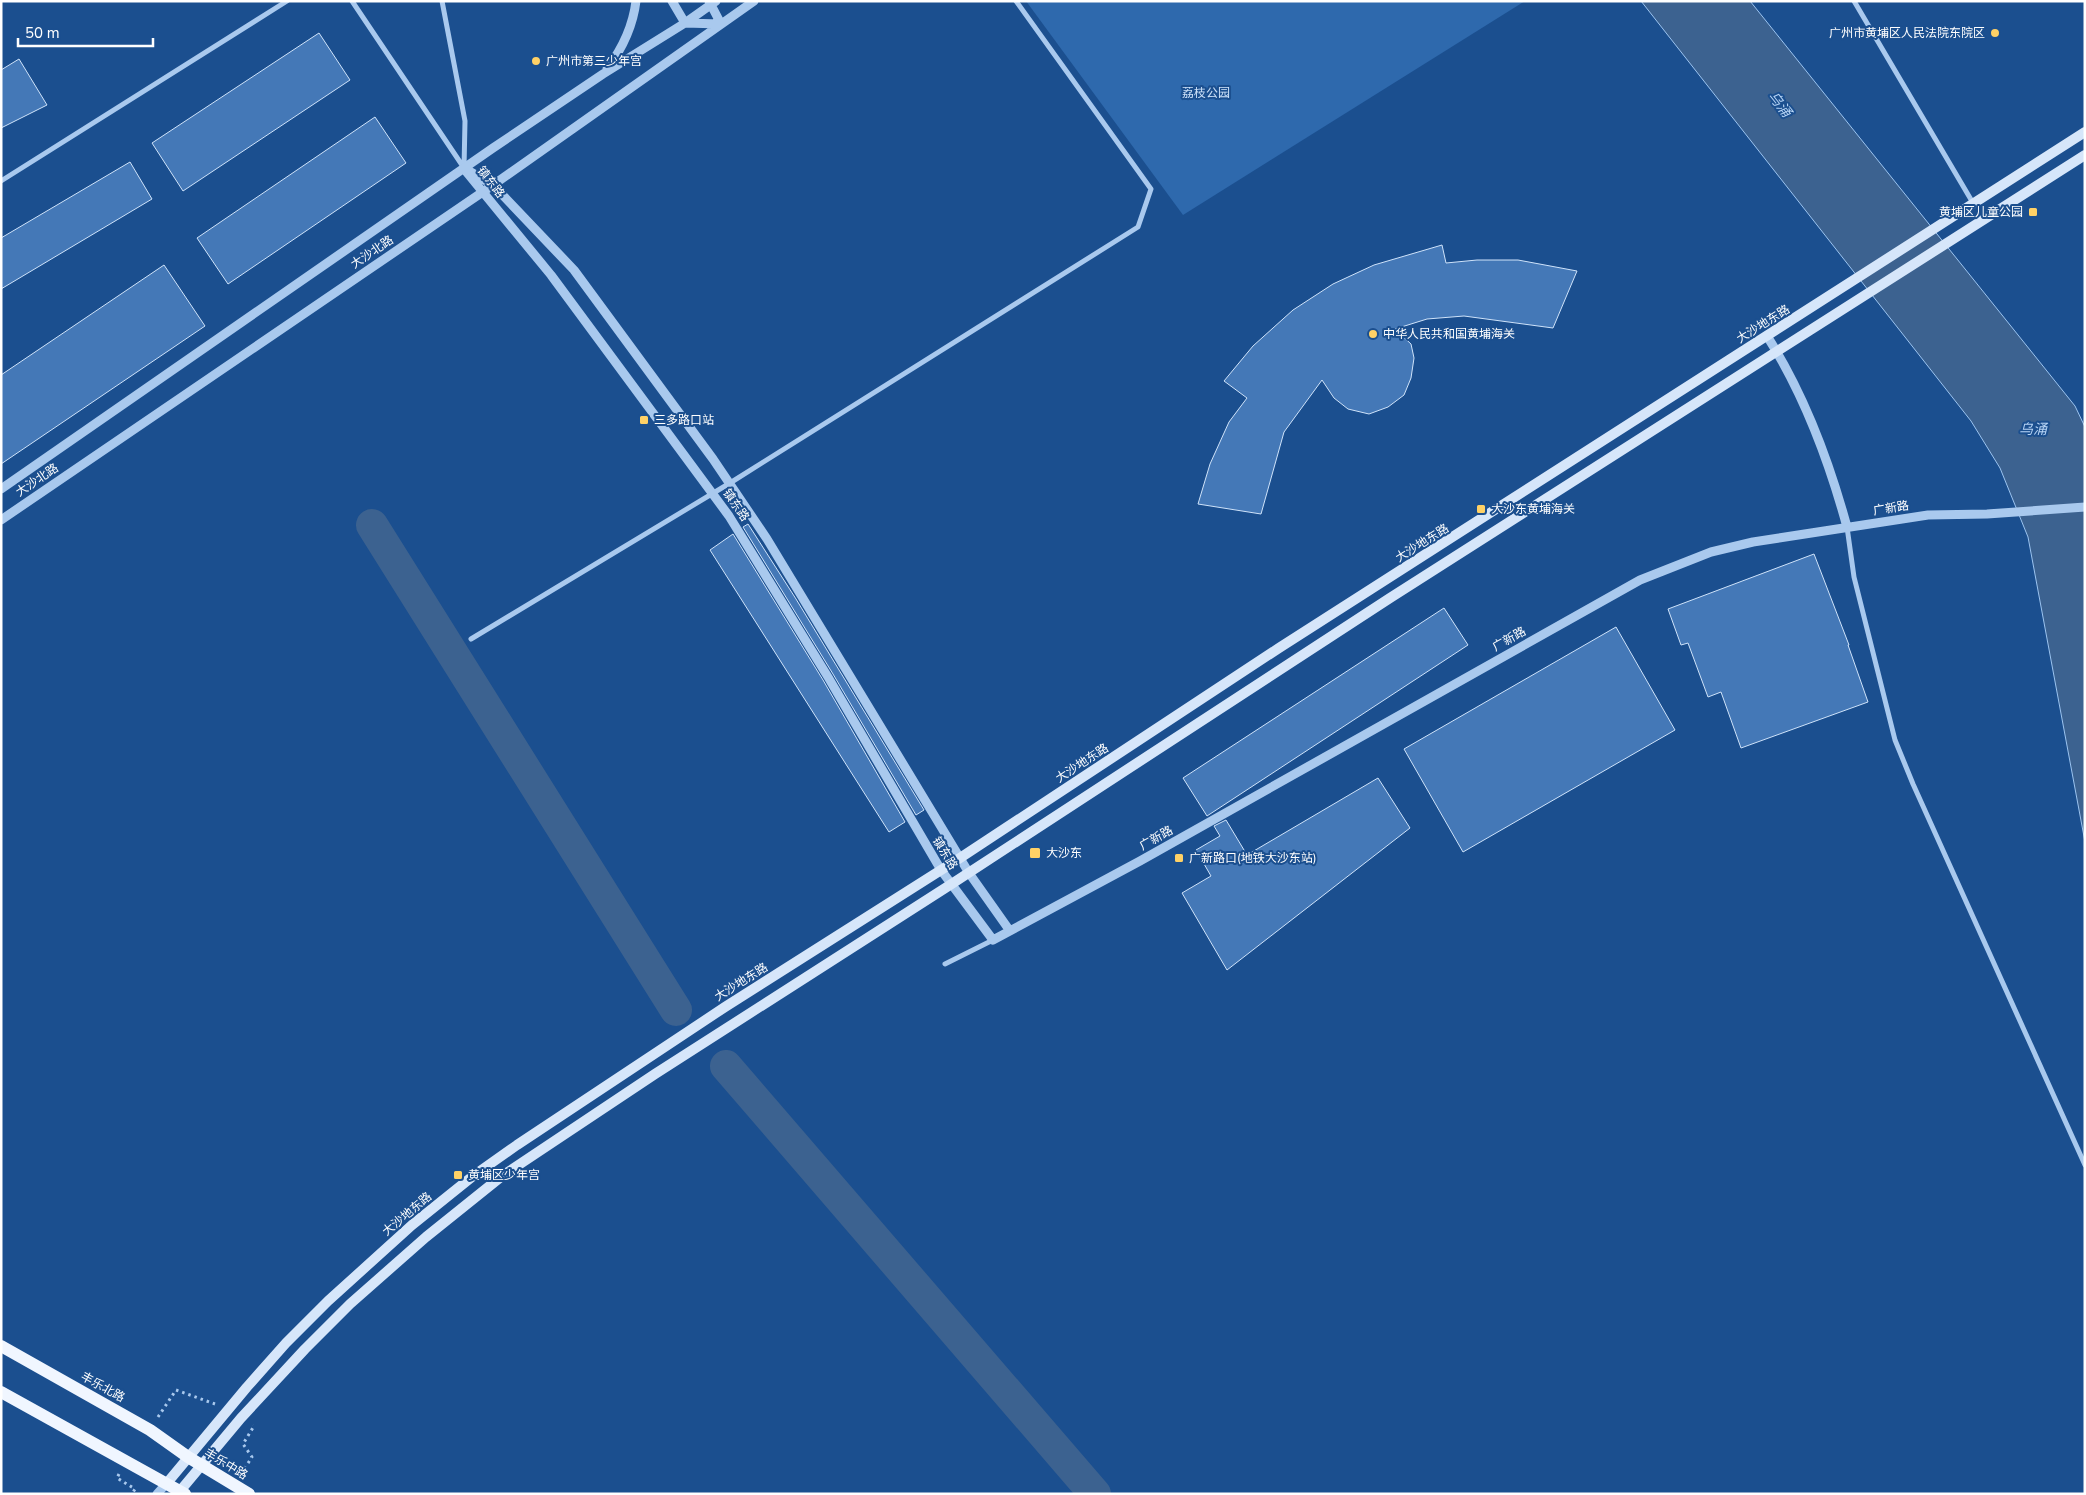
<svg xmlns="http://www.w3.org/2000/svg" width="2086" height="1495" font-family="'Nunito Sans','Noto Sans SC',sans-serif">
<style>
.green{fill:#2e69ad}
.water{fill:#3c6290;stroke:#9cc4f0}
.lines{fill:none;stroke-linecap:round;stroke-linejoin:round}
.river{stroke:#3c6290;stroke-width:32}
.building{fill:#4478b7;stroke:#cfe3fa}
.path{stroke:#a9c9ee;stroke-width:3;stroke-dasharray:2.5 4;stroke-linecap:butt}
.minor{stroke:#a9c9ee;stroke-width:5}
.tertiary{stroke:#a9c9ee;stroke-width:9}
.secondary{stroke:#d6e6fa;stroke-width:10}
.primary{stroke:#f0f6ff;stroke-width:12}
.poi-dot{fill:#ffd166;stroke:#1b4f8f;stroke-width:2}
.labels{text-anchor:middle;stroke-width:4;stroke-linejoin:round;paint-order:stroke}
.poi-label{font-size:12px;fill:#fff;stroke:#1b4f8f;text-anchor:start}
.park-label{font-size:12px;fill:#cfe3fa;stroke:#1b4f8f}
.street-label{font-size:12px;fill:#fff;stroke:#1b4f8f}
.water-label{font-size:14px;font-style:italic;fill:#b5d3f5;stroke:#1b4f8f}
</style>
<rect width="100%" height="100%" fill="#1b4f8f"/>
<!-- green -->
<path class="green" d="M1026,1H1525L1183,215Z"/>
<!-- water -->
<path class="water" d="M1641,1H1750L2075,406L2085,427V842L2028,537L2000,468L1971,421Z"/>
<g class="lines">
<!-- river -->
<path class="river" d="M372,525L676,1010
M726,1066L1095,1494"/>
</g>
<!-- building -->
<path class="building" d="M319,33L350,80L183,191L152,143Z
M19,59L47,105L1,128V70Z
M375,117L406,163L228,284L197,238Z
M130,162L152,199L1,289V238Z
M1442,245L1446,263L1477,260H1518L1577,271L1553,328L1464,316L1427,319L1395,329L1411,344L1414,358L1411,378L1404,395L1388,407L1369,414L1348,409L1334,398L1322,380L1284,432L1261,514L1198,504L1210,464L1229,422L1247,398L1224,381L1253,346L1293,310L1333,284L1374,265Z
M164,265L205,326L1,464V375Z
M748,524L796,599L924,810L916,815L833,674L743,527Z
M733,534L823,680L905,822L889,832L710,550Z
M1814,554L1849,645H1848L1868,702L1741,748L1721,692L1708,697L1688,643L1681,645L1668,609Z
M1444,608L1468,645L1207,816L1183,778Z
M1616,627L1675,730L1463,852L1404,749Z
M1378,778L1410,828L1227,970L1182,893L1211,876L1196,850L1220,836L1214,826L1226,820L1247,855Z"/>
<g class="lines">
<!-- path -->
<path class="path" d="M158,1417L176,1390L215,1404
M119,1474L117,1478L135,1489L132,1494
M241,1474L252,1457L243,1444L254,1426L253,1425"/>
<!-- minor -->
<path class="minor" d="M352,1L464,168
M442,1L465,121L464,168
M1854,1L1973,203
M1,181L287,1
M1847,527L1854,577L1895,740L1913,784L2085,1165
M471,639L730,483L1138,227L1151,189L1016,1
M945,964L993,940"/>
<!-- tertiary -->
<path class="tertiary" d="M672,1L685,23L721,24
M709,1L721,24
M607,69C622,49 633,26 636,1
M464,169L551,275L729,516L828,677L941,870L993,940L1140,861L1640,580L1711,552L1753,542L1928,515L1987,514L2085,507
M469,171L493,185L574,270L713,459L767,539L969,873L1010,931
M1767,336C1804,394 1829,461 1847,527
M1,489L493,148L603,74L685,23L716,1
M1,520L493,185L754,1
M157,1494L167,1483"/>
<!-- secondary -->
<path class="secondary" d="M167,1483L247,1387L286,1343L328,1301L412,1225L473,1176L517,1145L725,1007L960,858L1279,648L2085,132
M180,1491L241,1418L305,1349L350,1304L426,1237L502,1176L655,1074L950,885L1390,598L2085,155"/>
<!-- primary -->
<path class="primary" d="M1,1346L150,1430L188,1457L249,1494
M1,1392L185,1494"/>
</g>
<!-- markers -->
<g class="poi-dot">
<circle cx="1995" cy="33" r="5"/>
<circle cx="536" cy="61" r="5"/>
<rect x="2028" y="207" width="10" height="10" rx="2.5"/>
<circle cx="1373" cy="334" r="5"/>
<rect x="639" y="415" width="10" height="10" rx="2.5"/>
<rect x="1476" y="504" width="10" height="10" rx="2.5"/>
<rect x="1029" y="847" width="12" height="12" rx="2.5"/>
<rect x="1174" y="853" width="10" height="10" rx="2.5"/>
<rect x="453" y="1170" width="10" height="10" rx="2.5"/>
</g>
<g class="labels">
<!-- poi labels -->
<g class="poi-label">
<text x="1985" y="37" text-anchor="end">广州市黄埔区人民法院东院区</text>
<text x="546" y="65">广州市第三少年宫</text>
<text x="2023" y="216" text-anchor="end">黄埔区儿童公园</text>
<text x="1383" y="338">中华人民共和国黄埔海关</text>
<text x="654" y="424">三多路口站</text>
<text x="1491" y="513">大沙东黄埔海关</text>
<text x="1046" y="857">大沙东</text>
<text x="1189" y="862">广新路口(地铁大沙东站)</text>
<text x="468" y="1179">黄埔区少年宫</text>
</g>
<!-- park labels -->
<g class="park-label">
<text x="1206" y="97">荔枝公园</text>
</g>
<!-- street labels -->
<g class="street-label">
<text transform="translate(491 182) rotate(52)" y="4">镇东路</text>
<text transform="translate(372 252) rotate(-34)" y="4">大沙北路</text>
<text transform="translate(1763 324) rotate(-32)" y="4">大沙地东路</text>
<text transform="translate(37 480) rotate(-34)" y="4">大沙北路</text>
<text transform="translate(736 505) rotate(55)" y="4">镇东路</text>
<text transform="translate(1891 508) rotate(-9)" y="4">广新路</text>
<text transform="translate(1422 543) rotate(-32)" y="4">大沙地东路</text>
<text transform="translate(1509 639) rotate(-29)" y="4">广新路</text>
<text transform="translate(1082 763) rotate(-33)" y="4">大沙地东路</text>
<text transform="translate(1156 838) rotate(-29)" y="4">广新路</text>
<text transform="translate(945 853) rotate(59)" y="4">镇东路</text>
<text transform="translate(741 982) rotate(-32)" y="4">大沙地东路</text>
<text transform="translate(407 1214) rotate(-40)" y="4">大沙地东路</text>
<text transform="translate(103 1387) rotate(29)" y="4">丰乐北路</text>
<text transform="translate(226 1464) rotate(31)" y="4">丰乐中路</text>
</g>
<!-- water labels -->
<g class="water-label">
<text transform="translate(1780 104) rotate(52)" y="5">乌涌</text>
<text x="2033" y="434">乌涌</text>
</g>
</g>
<!-- border -->
<rect width="2086" height="1495" fill="none" stroke="#ffffff" stroke-width="5"/>
<!-- scale -->
<path d="M18 38v8h135v-8" fill="none" stroke="#ffffff" stroke-width="2.5"/>
<text x="25" y="38" font-size="15" fill="#ffffff" stroke="#1b4f8f" stroke-width="4" paint-order="stroke">50 m</text>
</svg>
